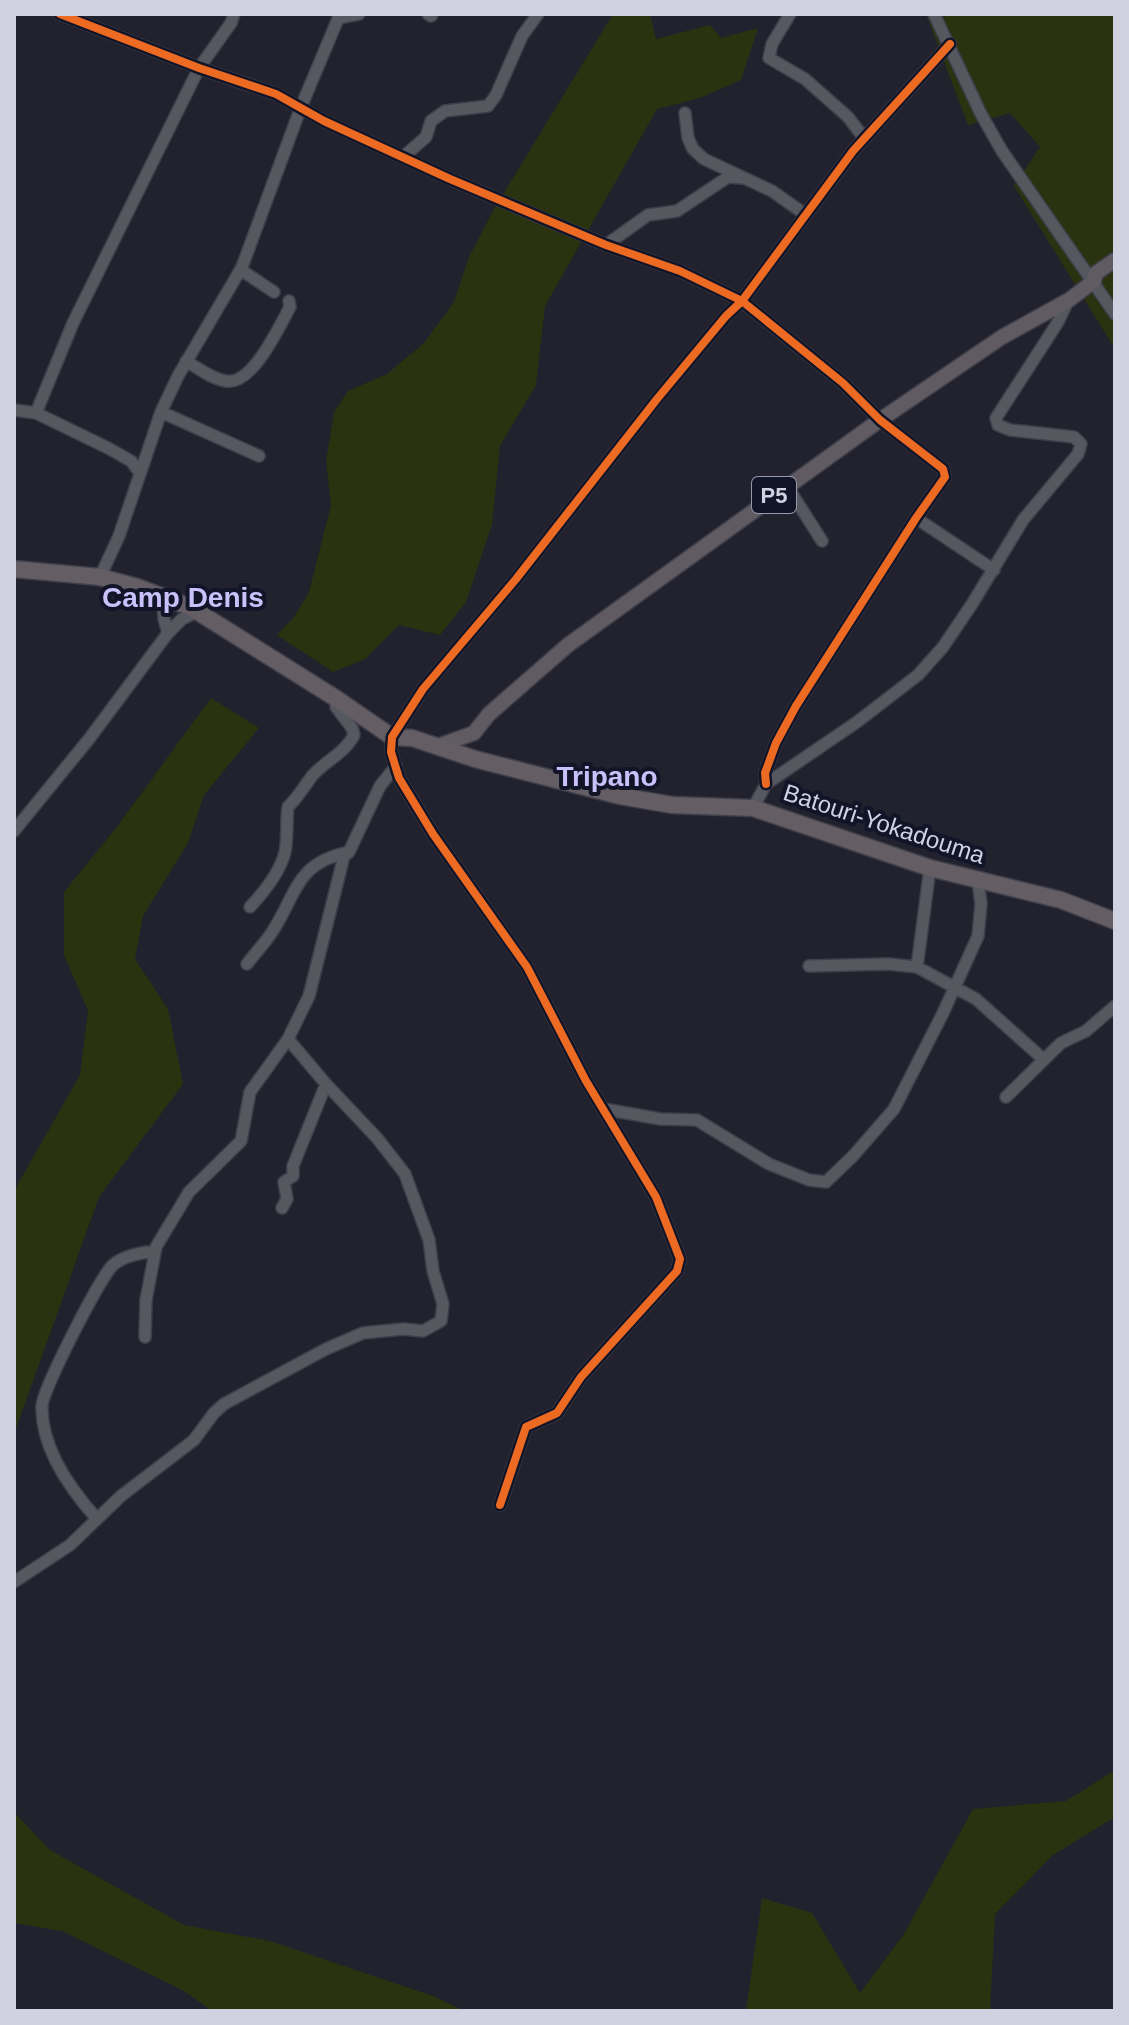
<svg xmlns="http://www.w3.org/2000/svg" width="1129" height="2025" font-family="Arial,sans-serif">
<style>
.green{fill:#2a3210}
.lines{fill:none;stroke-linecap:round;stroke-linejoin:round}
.minor-casing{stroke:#3e3f4a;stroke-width:14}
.major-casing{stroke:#3e3f4a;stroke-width:17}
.highway-casing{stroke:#3e3f4a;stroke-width:19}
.minor{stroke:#565860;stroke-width:11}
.major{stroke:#605b62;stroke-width:14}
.highway{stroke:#645d63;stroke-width:16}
.cycleway-casing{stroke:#121428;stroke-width:13}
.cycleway{stroke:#ed6a23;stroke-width:8}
.labels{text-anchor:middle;stroke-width:8;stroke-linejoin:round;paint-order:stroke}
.shield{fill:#121428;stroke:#9799aa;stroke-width:2}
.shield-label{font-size:22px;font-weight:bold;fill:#d0d2e1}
.street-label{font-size:24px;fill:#d0d2e1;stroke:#121428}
.quarter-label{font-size:28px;font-weight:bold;fill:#cac1fb;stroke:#121428}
</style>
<rect width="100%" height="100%" fill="#21222d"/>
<!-- green -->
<path class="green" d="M613,14H650L656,39L710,25L721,38L758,28L741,80L700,98L657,109L545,306L536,385L500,446L492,524L466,602L440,635L399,625L365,659L333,672L277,635L294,617L309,592L331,505L326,461L334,412L348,391L387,374L424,343L454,302L469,257L494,209Z
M926,14H1115V349L1014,186L1040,147L1010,113L968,125Z
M211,698L259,728L204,795L188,843L143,916L135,959L168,1009L183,1084L99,1197L14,1434V1191L80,1075L88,1011L64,955V892L116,828Z
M1115,1770V1817L1053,1855L995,1914L990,2011H746L762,1898L812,1913L860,1993L904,1934L973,1809L1066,1801Z
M14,1812L50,1850L184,1925L270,1941L433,1996L465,2011H212L184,1991L62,1931L14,1923Z"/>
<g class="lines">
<!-- minor casing -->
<g class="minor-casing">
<path id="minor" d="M60,14L199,68L276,94L324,121L450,179L606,245L680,271L742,301L843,383L880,420L943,469L945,477L916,518L796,706L776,743L765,773L766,784
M428,14L431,16L432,14
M790,14L772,44L769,58L805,79L848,117L864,138
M934,14L981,114L1002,151L1115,314
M338,18L359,14
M685,113L688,138L693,149L704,159L772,191L806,215
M403,157L426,137L431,121L445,111L488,106L496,95L522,36L538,14
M606,245L648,215L677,211L728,177L742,178
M241,270L274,292
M186,361C198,368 212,379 226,381C252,386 279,327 290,307L289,301
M14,410L36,413L108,448L131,461L140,473
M161,412L259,456
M36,413L73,323L199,68L231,23L234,14
M787,486L822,541
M916,518L994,570
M100,577L119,536L161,412L178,376L242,267L301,107L340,14
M163,597L164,619L168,633
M753,808L766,784L857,722L918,675L943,647L972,604L1023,520L1078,454L1081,444L1074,437L1010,430L998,425L996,418L1058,322L1068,301
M14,831L89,739L168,633L182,619L199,611
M250,907C264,892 280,873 285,852C288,837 286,822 288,807C298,797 304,787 312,776C325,761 345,753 354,735L352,728L336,707L337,699
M247,964C256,952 267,941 274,929C298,890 297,863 349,852L380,786L396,766
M809,966L888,964L917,967L976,999L1042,1058
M917,967L930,868
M1006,1097L1061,1043L1086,1031L1115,1006
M604,1109L660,1119L697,1120L769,1164L809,1180L826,1182L853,1156L894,1109L943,1013L978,936L981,904L978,881
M282,1208L287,1199L284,1182L293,1176V1166L326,1084L288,1039
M145,1337L146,1300L156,1247L189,1192L241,1141L250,1092L288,1039L309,996L344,856L349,852
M500,1505L526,1427L557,1413L581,1377L677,1271L680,1259L656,1197L586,1081L527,967L433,834L399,778L391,752L392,737L423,689L516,579L657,399L726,316L742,301L853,151L950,44
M97,1519C70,1489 41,1449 42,1406C42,1391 100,1277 113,1265C122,1257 135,1254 147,1252L153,1255
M14,1582L70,1545L121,1496L194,1440L214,1413L224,1404L326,1349L363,1333L403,1329L423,1331L441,1321L443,1304L433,1271L429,1240L405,1174L377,1138L326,1084"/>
</g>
<!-- major casing -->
<g class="major-casing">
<path id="major" d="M438,746L474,733L489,714L568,645L880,420L1002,337L1069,300L1094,281L1096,273L1115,260"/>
</g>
<!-- highway casing -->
<g class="highway-casing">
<path id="highway" d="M14,569L100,577L137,587L190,607L337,699L392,737L412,738L475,759L620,796L672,805L753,808L930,868L1061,900L1115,921"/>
</g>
<!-- minor -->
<use href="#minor" class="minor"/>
<!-- major -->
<use href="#major" class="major"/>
<!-- highway -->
<use href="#highway" class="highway"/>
<!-- cycleway casing -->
<g class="cycleway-casing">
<path id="cycleway" d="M60,14L199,68L276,94L324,121L450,179L606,245L680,271L742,301L843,383L880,420L943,469L945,477L916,518L796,706L776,743L765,773L766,784
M500,1505L526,1427L557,1413L581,1377L677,1271L680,1259L656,1197L586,1081L527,967L433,834L399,778L391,752L392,737L423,689L516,579L657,399L726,316L742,301L853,151L950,44"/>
</g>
<!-- cycleway -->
<use href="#cycleway" class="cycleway"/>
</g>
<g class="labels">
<!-- shield labels -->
<rect class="shield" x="752" y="477" width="44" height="36" rx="6"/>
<g class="shield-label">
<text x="774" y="503">P5</text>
</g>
<!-- street labels -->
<g class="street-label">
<text transform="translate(884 824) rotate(18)" y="8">Batouri-Yokadouma</text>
</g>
<!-- quarter labels -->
<g class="quarter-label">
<text x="183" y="607">Camp Denis</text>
<text x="607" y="786">Tripano</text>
</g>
</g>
<!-- border -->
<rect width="1129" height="2025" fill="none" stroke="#d0d2e1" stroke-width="32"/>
</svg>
